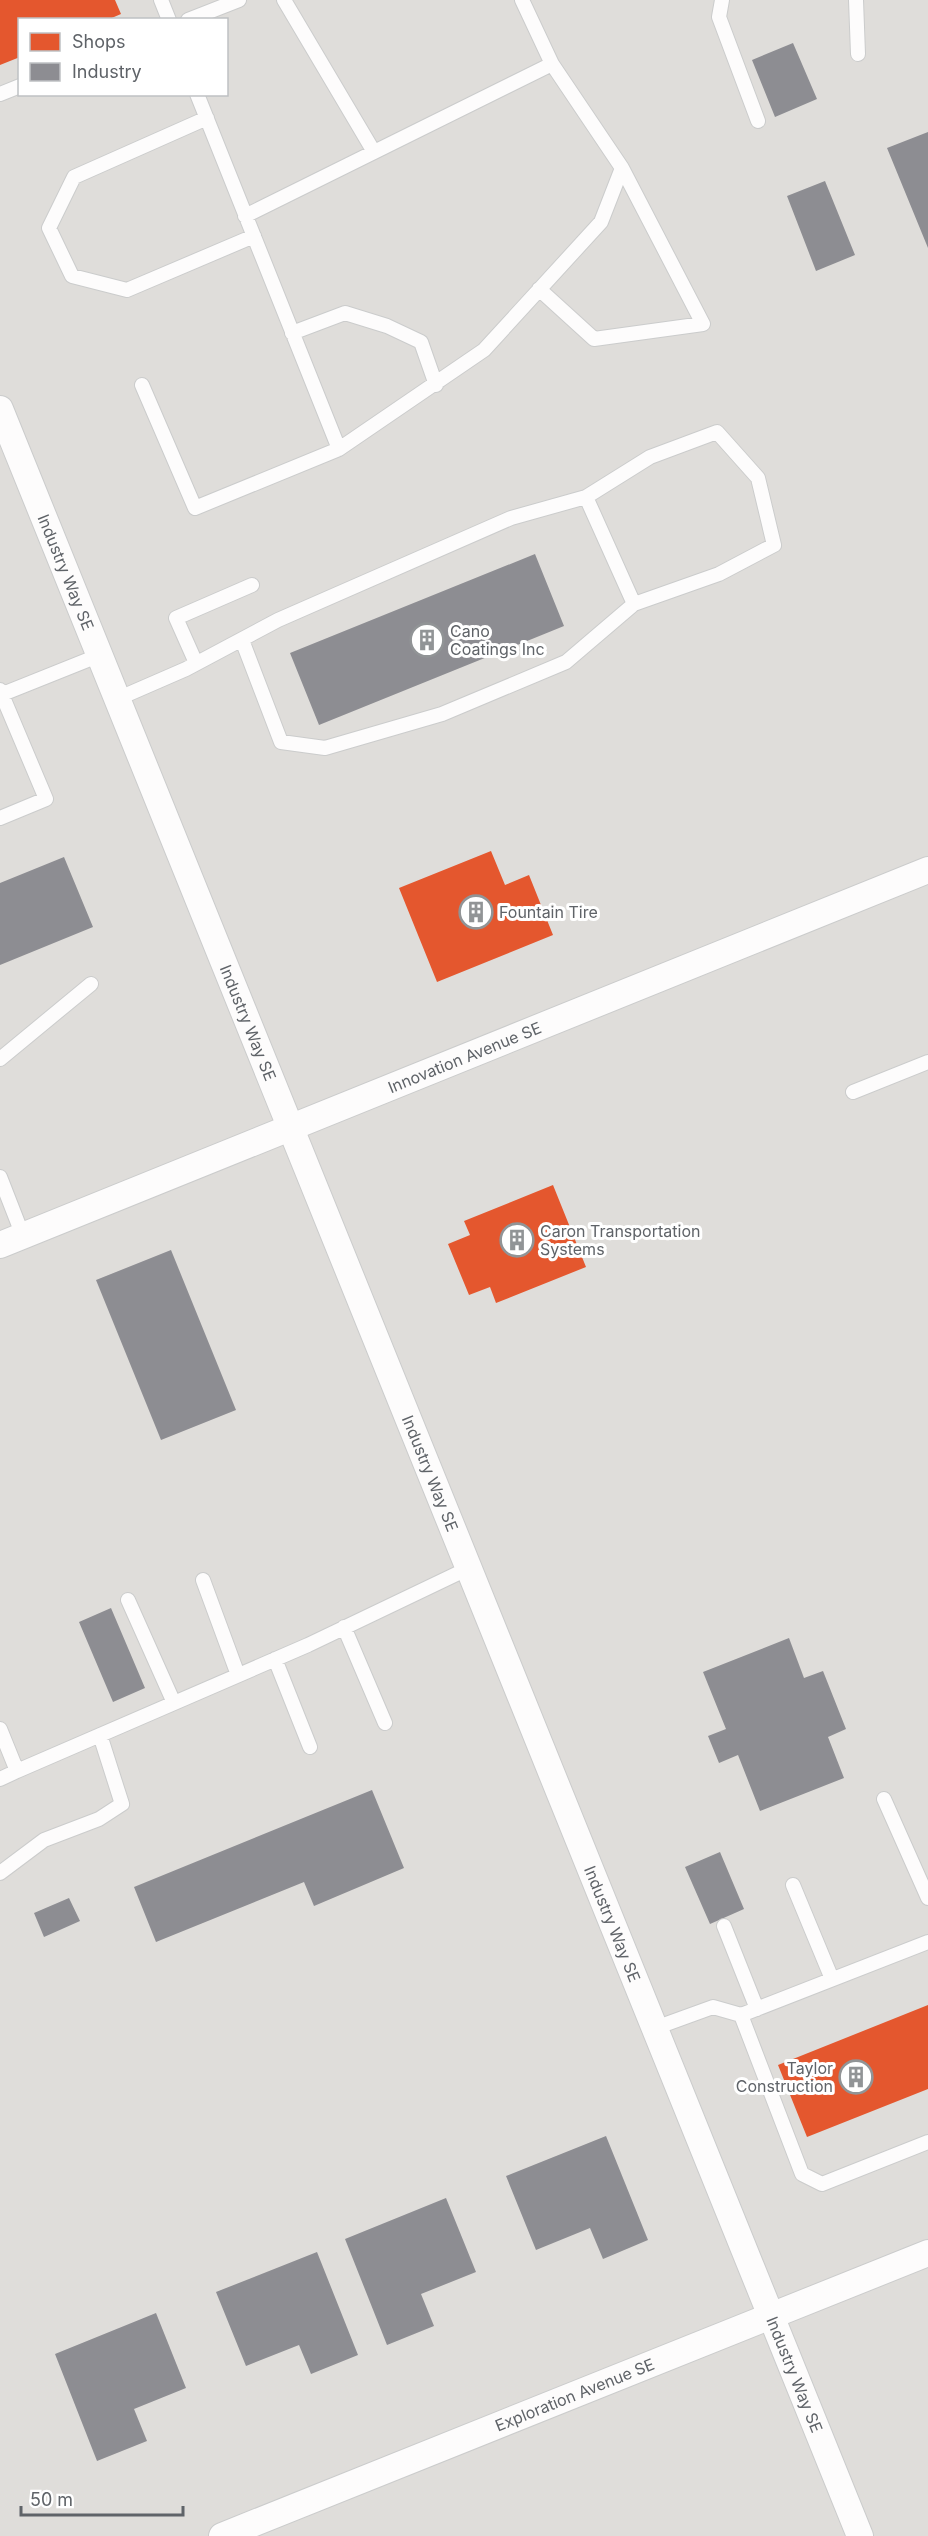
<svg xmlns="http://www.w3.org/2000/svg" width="928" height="2536" font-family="Inter,sans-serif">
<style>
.industrial{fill:#dfddda;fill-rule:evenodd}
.shops{fill:#e4572e}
.industry{fill:#8d8d92}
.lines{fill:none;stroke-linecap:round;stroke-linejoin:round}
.lane-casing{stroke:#cbcccc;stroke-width:16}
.street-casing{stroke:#cbcccc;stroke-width:28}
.lane{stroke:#fdfcfc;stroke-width:14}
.street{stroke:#fdfcfc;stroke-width:26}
.labels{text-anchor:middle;stroke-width:6;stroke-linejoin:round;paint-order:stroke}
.street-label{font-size:16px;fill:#5f6368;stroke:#fff}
.poi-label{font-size:16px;fill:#5f6368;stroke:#fff;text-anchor:start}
</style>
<rect width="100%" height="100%" fill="#efeeea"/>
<!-- industrial -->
<path class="industrial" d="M0,0H928V2536H0ZM20,20H226V94H20Z"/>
<!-- shops -->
<path class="shops" d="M0,0H115L121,14L107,20H20V57L0,65Z
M491,851L505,885L529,875L553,935L437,982L399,888Z
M553,1185L586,1267L496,1303L490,1287L469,1295L448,1244L470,1235L464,1221Z
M928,2005V2089L807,2137L778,2065Z"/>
<!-- industry -->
<path class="industry" d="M793,43L817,99L775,117L752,60Z
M928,132V248L887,148Z
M825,181L855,255L816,271L787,196Z
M535,554L564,626L319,725L290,653Z
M64,857L93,927L0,965V883Z
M171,1250L236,1410L161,1440L96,1280Z
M111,1608L145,1688L113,1702L79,1622Z
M789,1638L804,1678L823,1671L846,1729L828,1737L844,1778L760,1811L738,1755L719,1763L708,1736L726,1729L703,1672Z
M372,1790L404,1868L314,1906L304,1882L156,1942L134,1887Z
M720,1852L744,1909L710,1924L685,1867Z
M69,1898L80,1921L44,1937L34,1913Z
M606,2136L648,2240L603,2259L590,2228L536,2250L506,2176Z
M446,2198L476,2272L421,2294L434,2326L387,2345L345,2239Z
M317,2252L358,2355L311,2374L299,2345L246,2366L216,2292Z
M156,2313L186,2388L134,2409L147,2441L97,2461L55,2354Z"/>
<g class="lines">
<!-- lane casing -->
<g class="lane-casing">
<path id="lane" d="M161,0L169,20
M284,0L374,152
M522,0L552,64
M722,0L719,17L758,121
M856,0L858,54
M188,20L239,0
M0,94L20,86
M207,118L74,177L49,228L72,276L127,290L254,236
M245,216L552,64L622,168L601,222L484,350L339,449
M539,289L594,339L703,324L622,168
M292,333L345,313L387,326L421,342L436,385
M142,385L195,508L339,449L197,94
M586,497L634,604
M196,663L176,618L252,585
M0,690L46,799L0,818
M0,695L100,655
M117,699L186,669L278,620L511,518L586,497L650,457L717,432L758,478L774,545L719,574L634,604L566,662L442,714L325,748L281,742L242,640
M0,1059L91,984
M853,1092L928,1062
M0,1177L23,1236
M203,1580L238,1675
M128,1600L174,1703
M344,1627L385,1723
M275,1659L310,1747
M0,1729L17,1771L308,1645L469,1568
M0,1779L17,1771
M884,1799L928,1898
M0,1873L44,1840L99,1819L122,1804L100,1735
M793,1885L832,1979
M724,1926L757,2009
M928,1942L741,2015L802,2174L822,2184L928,2142
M655,2028L713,2007L741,2015"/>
</g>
<!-- street casing -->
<g class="street-casing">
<g id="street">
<path id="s1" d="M0,409L860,2536"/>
<path id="s2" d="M0,1245L928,870"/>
<path id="s3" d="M222,2536L928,2253"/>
</g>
</g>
<!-- lane -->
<use href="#lane" class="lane"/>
<!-- street -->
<use href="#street" class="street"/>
</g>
<!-- icons -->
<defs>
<g id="building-ring" transform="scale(1.725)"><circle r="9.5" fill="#fff" stroke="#919496" stroke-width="1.5"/><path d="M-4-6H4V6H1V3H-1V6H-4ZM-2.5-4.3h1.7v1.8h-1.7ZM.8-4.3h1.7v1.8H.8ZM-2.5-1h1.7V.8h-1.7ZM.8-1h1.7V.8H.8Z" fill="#919496"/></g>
</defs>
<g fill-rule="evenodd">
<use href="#building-ring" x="427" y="640"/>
<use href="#building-ring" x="476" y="912"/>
<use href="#building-ring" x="517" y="1240"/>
<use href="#building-ring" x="856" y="2077"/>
</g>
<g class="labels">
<!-- street labels -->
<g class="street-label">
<text dy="6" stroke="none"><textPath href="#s1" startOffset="176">Industry Way SE</textPath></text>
<text dy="6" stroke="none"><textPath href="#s1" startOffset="662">Industry Way SE</textPath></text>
<text dy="6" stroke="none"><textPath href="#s2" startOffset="501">Innovation Avenue SE</textPath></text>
<text dy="6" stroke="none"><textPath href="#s1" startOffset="1148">Industry Way SE</textPath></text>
<text dy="6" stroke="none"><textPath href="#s1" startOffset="1634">Industry Way SE</textPath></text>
<text dy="6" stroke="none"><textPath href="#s1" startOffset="2120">Industry Way SE</textPath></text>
<text dy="6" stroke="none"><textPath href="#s3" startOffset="380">Exploration Avenue SE</textPath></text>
</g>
<!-- poi labels -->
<g class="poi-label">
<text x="450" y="637">Cano<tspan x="450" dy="18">Coatings Inc</tspan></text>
<text x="499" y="918">Fountain Tire</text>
<text x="540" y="1237">Caron Transportation<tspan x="540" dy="18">Systems</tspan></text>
<text x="833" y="2074" text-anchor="end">Taylor<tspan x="833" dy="18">Construction</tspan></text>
</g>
</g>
<!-- legend -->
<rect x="18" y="18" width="210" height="78" fill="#ffffff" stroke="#bfc1c3" stroke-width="1.5"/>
<rect x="30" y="33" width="30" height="18" fill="#e4572e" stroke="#bfc1c3" stroke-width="1.5"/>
<text x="72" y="48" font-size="18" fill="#5f6368">Shops</text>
<rect x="30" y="63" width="30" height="18" fill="#8d8d92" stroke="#bfc1c3" stroke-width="1.5"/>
<text x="72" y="78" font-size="18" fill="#5f6368">Industry</text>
<!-- scale -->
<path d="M21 2506v9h162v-9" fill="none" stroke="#5f6368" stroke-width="3"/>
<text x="30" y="2506" font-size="18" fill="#5f6368" stroke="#ffffff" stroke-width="4.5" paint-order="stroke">50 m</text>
</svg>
